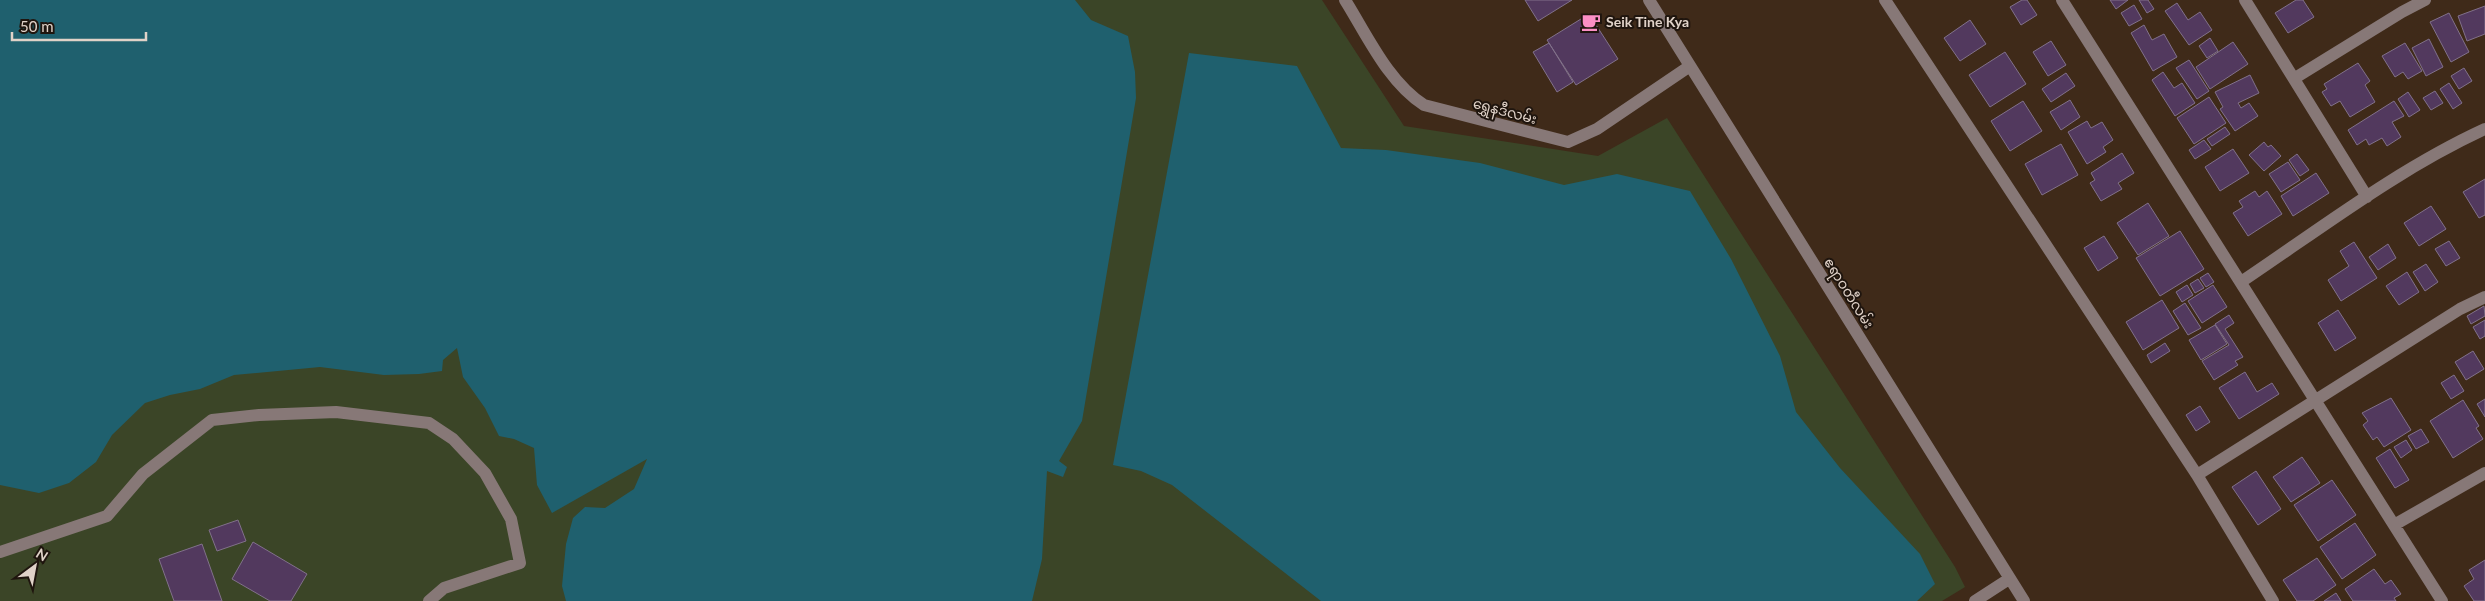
<svg xmlns="http://www.w3.org/2000/svg" width="2485" height="601" font-family="Lato,'Noto Sans Myanmar',sans-serif">
<style>
.green{fill:#3b4527}
.water{fill:#1f606e}
.building{fill:#52395e;stroke:#81718a}
.lines{fill:none;stroke-linecap:round;stroke-linejoin:round}
.minor{stroke:#877877;stroke-width:12}
.labels{text-anchor:middle;stroke-width:4;stroke-linejoin:round;paint-order:stroke}
.poi-label{font-size:14px;font-weight:bold;fill:#e0d2c8;stroke:#1f150e;text-anchor:start}
.street-label{font-size:14px;fill:#e0d2c8;stroke:#1f150e}
</style>
<rect width="100%" height="100%" fill="#3f2a19"/>
<!-- green -->
<path class="green" d="M0,0H1322L1404,126L1598,156L1667,118L1955,567L1965,587L1942,601H0Z"/>
<!-- water -->
<path class="water" d="M0,0H1075L1091,20L1128,36L1135,72L1136,98L1082,421L1059,461L1067,467L1063,477L1047,471L1042,559L1032,601H566L562,586L566,544L573,518L585,507L605,508L634,489L647,459L552,513L537,485L534,448L514,439L499,436L485,408L463,377L457,348L443,360L442,371L419,374L384,375L320,367L234,375L200,389L170,395L145,403L112,435L96,462L69,483L39,493L0,485Z
M1189,53L1297,66L1341,148L1386,150L1480,163L1564,185L1617,174L1690,191L1731,259L1780,356L1796,412L1840,468L1920,554L1935,584L1917,601H1321L1172,485L1141,471L1113,465Z"/>
<!-- building -->
<path class="building" d="M1525,0H1572L1538,21Z
M2022,0H2027L2037,15L2021,25L2010,7Z
M2110,0H2128L2116,9Z
M2139,0H2148L2154,9L2147,13Z
M2296,0H2303L2314,17L2288,33L2275,13Z
M2177,3L2188,20L2200,12L2212,30L2189,45L2165,11Z
M2134,5L2142,19L2129,26L2121,13Z
M2485,6V34L2467,41L2458,16Z
M2449,13L2469,52L2451,62L2430,22Z
M1589,14L1618,59L1576,85L1547,40Z
M1970,20L1986,44L1960,61L1944,38Z
M2144,25L2152,40L2164,34L2177,57L2153,71L2131,33Z
M2210,38L2218,51L2207,58L2199,46Z
M2429,39L2443,67L2426,76L2412,48Z
M2051,41L2066,65L2048,76L2033,52Z
M2233,42L2248,64L2210,89L2196,67Z
M1549,43L1573,82L1557,92L1533,52Z
M2405,43L2422,71L2408,79L2403,72L2395,77L2382,56Z
M2005,52L2026,84L1990,107L1969,75Z
M2189,60L2209,91L2197,99L2176,68Z
M2358,63L2370,81L2365,85L2375,102L2350,117L2340,101L2331,106L2322,92L2327,89L2324,84Z
M2464,68L2472,81L2459,89L2451,76Z
M2163,72L2174,88L2182,83L2195,103L2175,116L2152,80Z
M2066,73L2075,86L2051,102L2042,89Z
M2250,75L2259,93L2238,103L2241,108L2249,103L2258,116L2235,131L2220,109L2223,107L2215,92Z
M2449,83L2462,103L2453,109L2440,89Z
M2435,91L2443,103L2431,110L2423,98Z
M2408,92L2420,110L2409,117L2398,99Z
M2209,97L2226,123L2194,144L2177,118Z
M2070,100L2080,117L2061,130L2050,112Z
M2023,101L2042,131L2010,151L1991,121Z
M2394,101L2404,116L2392,122L2401,137L2387,146L2382,138L2369,145L2366,139L2357,145L2348,130Z
M2087,121L2091,128L2102,122L2113,140L2103,147L2106,152L2087,164L2068,132Z
M2225,127L2230,134L2212,146L2207,139Z
M2204,140L2211,149L2195,159L2189,150Z
M2264,142L2268,147L2271,145L2281,156L2264,171L2249,155Z
M2061,144L2078,175L2042,195L2025,164Z
M2233,149L2249,173L2220,191L2205,167Z
M2122,153L2134,173L2118,183L2122,189L2101,201L2090,183L2095,180L2091,173Z
M2297,154L2309,170L2300,176L2289,160Z
M2288,162L2300,180L2281,192L2269,174Z
M2316,173L2329,193L2293,216L2281,196Z
M2485,179V215L2479,218L2463,192Z
M2255,191L2259,197L2267,191L2282,214L2248,236L2233,213L2243,207L2239,201Z
M2148,203L2169,236L2138,255L2117,223Z
M2431,206L2446,229L2419,246L2404,223Z
M2180,231L2204,269L2160,296L2136,258Z
M2104,236L2118,258L2098,271L2084,248Z
M2449,241L2460,258L2446,266L2435,249Z
M2354,242L2377,278L2341,301L2328,280L2349,266L2340,251Z
M2388,244L2396,258L2378,270L2369,257Z
M2426,264L2438,282L2425,291L2413,272Z
M2407,272L2419,292L2399,305L2386,286Z
M2208,273L2214,282L2206,287L2200,278Z
M2198,279L2204,288L2195,293L2190,284Z
M2187,285L2193,295L2182,302L2176,292Z
M2213,285L2227,307L2202,323L2188,301Z
M2162,300L2179,328L2143,350L2126,322Z
M2185,303L2201,328L2188,335L2173,311Z
M2484,306L2485,316L2471,324L2467,316Z
M2338,310L2356,338L2335,351L2318,323Z
M2229,315L2234,323L2225,329L2243,357L2235,361L2238,365L2214,380L2202,361L2229,345L2215,324Z
M2485,320V336L2480,339L2473,327Z
M2215,325L2227,344L2201,360L2189,340Z
M2165,343L2170,351L2151,363L2147,355Z
M2473,351L2484,369L2466,380L2455,362Z
M2245,372L2257,392L2272,383L2279,394L2239,419L2219,388Z
M2454,375L2464,391L2451,399L2441,383Z
M2391,398L2411,430L2384,447L2377,437L2373,440L2363,425L2368,421L2362,413Z
M2485,399V417L2477,404Z
M2463,400L2479,426L2476,428L2483,439L2453,458L2430,421Z
M2200,406L2210,422L2196,431L2186,415Z
M2421,429L2429,442L2416,449L2408,436Z
M2406,440L2412,450L2401,458L2394,447Z
M2390,449L2409,480L2395,488L2376,458Z
M2302,457L2320,483L2291,502L2273,477Z
M2256,471L2281,509L2258,525L2232,487Z
M2332,480L2356,515L2318,541L2294,505Z
M238,520L246,541L217,551L209,530Z
M2355,523L2376,555L2342,579L2320,547Z
M253,542L307,574L291,601H270L232,579Z
M202,544L222,601H174L159,559Z
M2317,558L2336,585L2313,601H2297L2283,580Z
M2485,560V601H2474L2464,586L2474,579L2469,570Z
M2374,569L2385,584L2391,580L2401,594L2394,598L2396,601H2353L2345,589Z
M2336,593L2341,601H2324Z"/>
<g class="lines">
<!-- minor -->
<path class="minor" d="M1345,0C1367,35 1388,82 1424,105L1568,142L1597,129L1690,66
M1649,0L2024,601
M1885,0L2197,475L2273,601
M2062,0L2442,601
M2245,0L2367,197
M2295,78L2402,12L2425,0
M2241,282C2320,229 2398,169 2485,129
M2197,475L2460,309L2485,297
M2394,525L2485,473
M0,552L107,516L143,474L212,420L259,415L336,412L429,423L453,439L485,473L511,519L520,563L444,588L429,601
M1975,601L2009,579"/>
</g>
<!-- icons -->
<defs>
<g id="cafe-bare" transform="scale(1.5)"><path d="M-5.5-4.5H6V0H3Q3 3.5 0 3.5H-2.5Q-5.5 3.5-5.5 0ZM3-3.2v2h1.7v-2ZM-6 4.5H4V6H-6Z" fill="#fb8fc5" stroke="#1f150e" stroke-width="2.5" paint-order="stroke"/></g>
</defs>
<g fill-rule="evenodd">
<use href="#cafe-bare" x="1591" y="22"/>
</g>
<g class="labels">
<!-- poi labels -->
<g class="poi-label">
<text x="1606" y="27">Seik Tine Kya</text>
</g>
<!-- street labels -->
<g class="street-label">
<text transform="translate(1505 111) rotate(15)" y="5">ရွှေနဒီလမ်း</text>
<text transform="translate(1849 293) rotate(58)" y="5">ဧရာဝတီလမ်း</text>
</g>
</g>
<!-- north arrow -->
<g transform="translate(35 566) rotate(32)" stroke="#1f150e" stroke-width="4" paint-order="stroke">
<path d="M0-4L9 19L0 12L-9 19Z" fill="#e0d2c8"/>
<text y="-8" font-size="14" font-weight="bold" text-anchor="middle" fill="#e0d2c8">N</text>
</g>
<!-- scale -->
<path d="M12 32v8h134v-8" fill="none" stroke="#e0d2c8" stroke-width="2.5"/>
<text x="20" y="32" font-size="15" fill="#e0d2c8" stroke="#1f150e" stroke-width="4" paint-order="stroke">50 m</text>
</svg>
